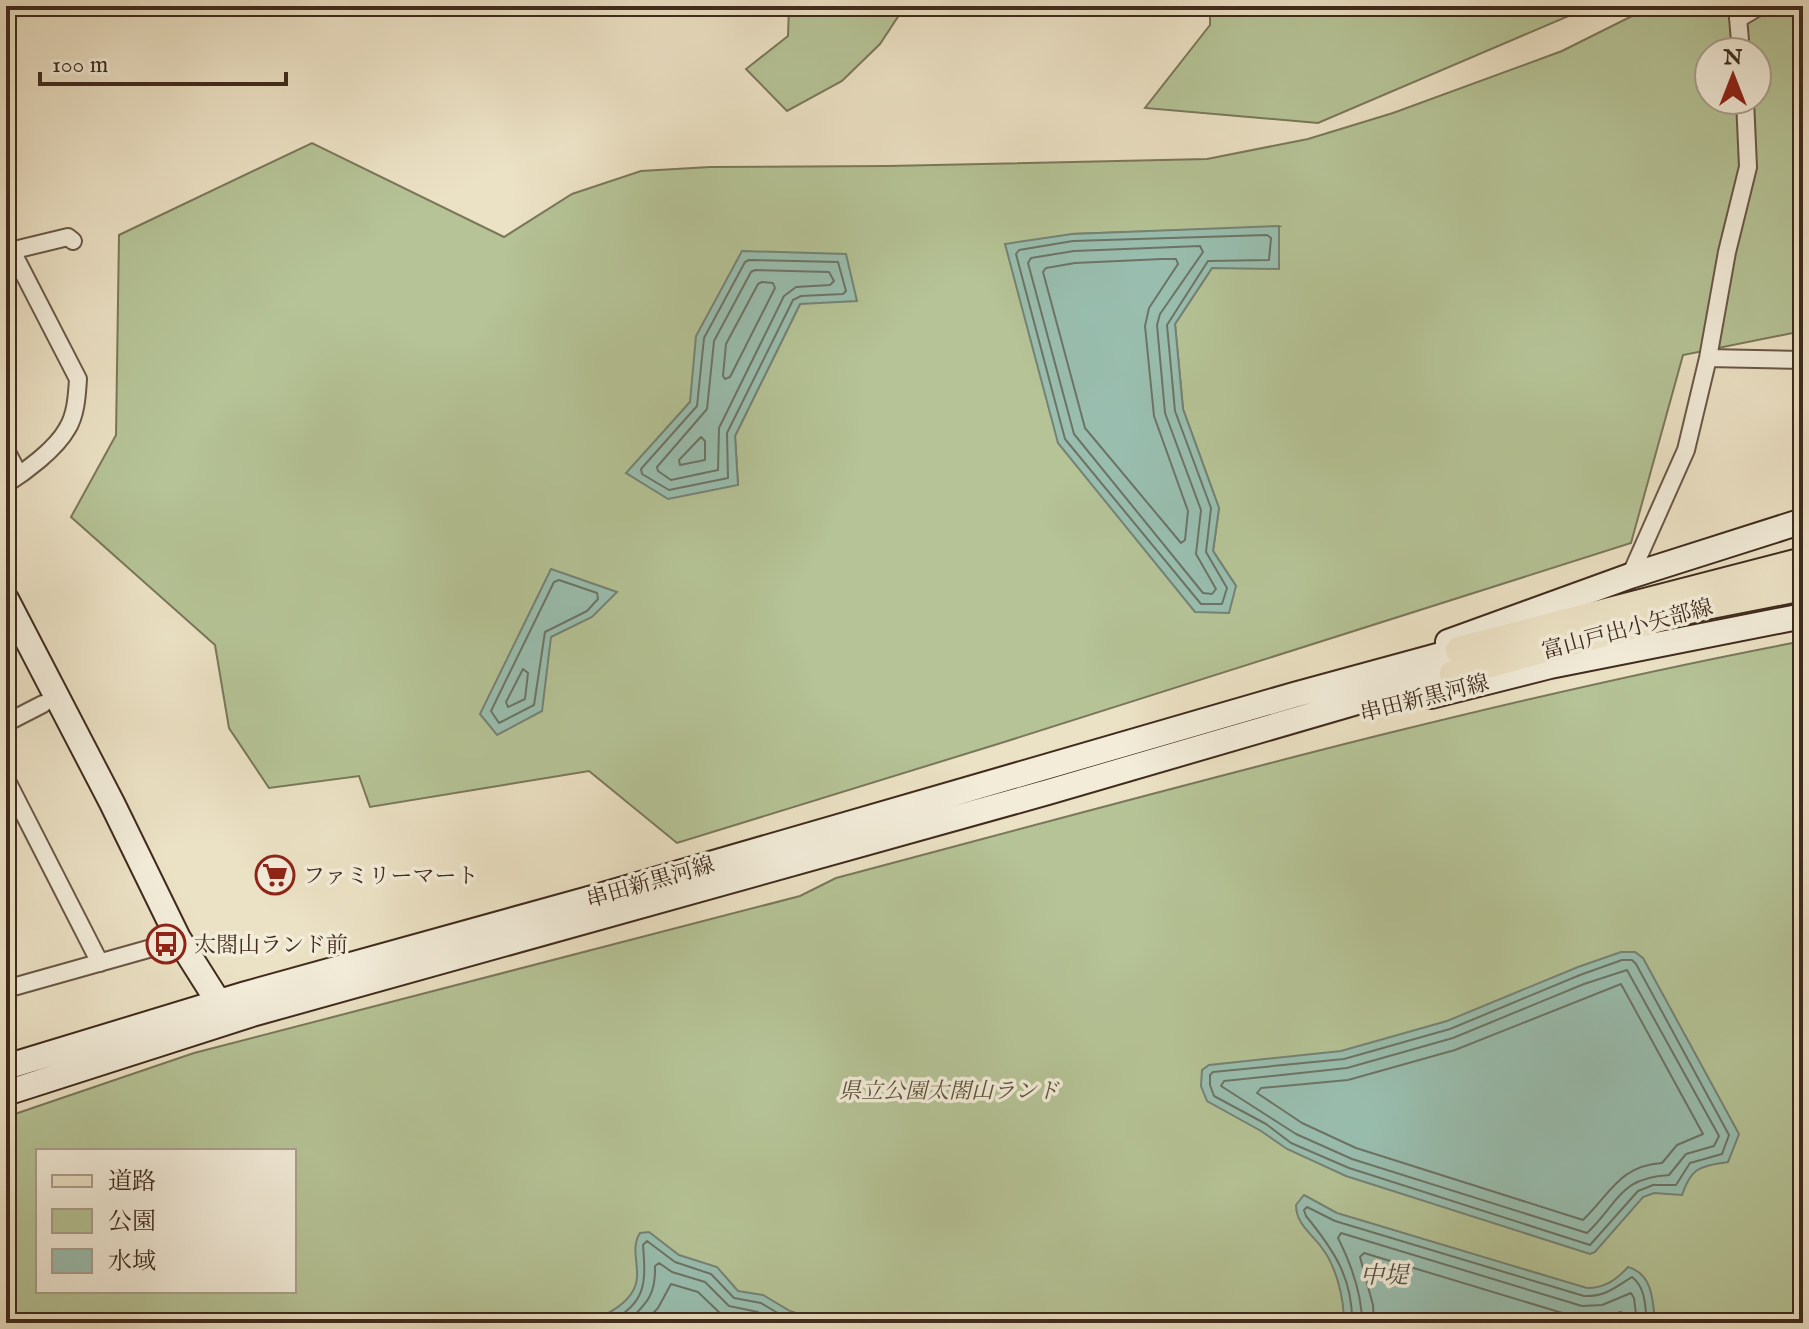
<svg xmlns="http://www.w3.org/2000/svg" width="1809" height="1329" font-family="'IM FELL English','Noto Serif JP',serif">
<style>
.green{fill:#b5c396;stroke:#7a775a;stroke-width:2;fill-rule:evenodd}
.water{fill:#99beaf;stroke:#758375;stroke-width:2}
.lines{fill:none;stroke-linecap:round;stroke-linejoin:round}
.shore{stroke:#6c7466;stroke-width:2}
.street-casing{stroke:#6b5847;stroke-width:20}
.secondary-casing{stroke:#402b1d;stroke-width:28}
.primary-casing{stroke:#402b1d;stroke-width:30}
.street{stroke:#f2ecd9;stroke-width:16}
.secondary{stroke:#f2ecd9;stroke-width:24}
.primary{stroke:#ebe1c4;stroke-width:26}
.labels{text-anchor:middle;stroke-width:7;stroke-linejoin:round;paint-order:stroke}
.street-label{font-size:22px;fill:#402b1d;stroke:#f2ecd9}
.poi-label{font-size:22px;fill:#402b1d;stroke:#f2ecd9;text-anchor:start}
.park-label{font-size:22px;font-style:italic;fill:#5d513b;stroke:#f2ecd9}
.water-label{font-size:24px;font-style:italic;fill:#565042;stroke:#f2ecd9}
</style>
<rect width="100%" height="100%" fill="#ebe1c4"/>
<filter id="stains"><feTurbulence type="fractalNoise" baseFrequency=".0025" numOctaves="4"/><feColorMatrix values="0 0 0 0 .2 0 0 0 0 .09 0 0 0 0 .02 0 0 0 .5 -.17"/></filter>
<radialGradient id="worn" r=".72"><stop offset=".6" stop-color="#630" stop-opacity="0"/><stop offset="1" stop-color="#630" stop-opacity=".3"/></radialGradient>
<!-- green -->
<path class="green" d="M789,6H905L880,44L842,81L787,111L746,69L788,36Z
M1210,6H1592L1318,123L1145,108L1210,25Z
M1652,6H1803V331L1683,355L1631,543L1001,743L677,843L589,771L370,807L359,776L269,788L229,728L215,645L71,517L116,435L119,235L312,143L504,237L572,194L641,171L710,167L888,166L1207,159L1308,139L1393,113L1562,51ZM1709,52H1757V100H1709ZM1279,227L1212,268L1175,324L1183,409L1219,508L1213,551L1236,586L1195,611L1147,551L1072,234ZM846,255L800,304L735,436L738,485L627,473L690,402Z
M1803,641V1323H6V1117L194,1053L800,896L836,878C1157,793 1477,703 1803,641ZM38,1151H294V1291H38Z"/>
<!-- water -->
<path class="water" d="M1279,226V269L1212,268L1175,324L1183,409L1219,508L1213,551L1236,586L1229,613L1195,612L1058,443L1005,244L1072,234Z
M742,251L846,254L857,301L800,304L735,436L738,485L668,499L626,473L690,402L696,336Z
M551,569L617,592L592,617L551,637L542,711L497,735L480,714Z
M1621,952H1635L1643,958L1739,1134L1728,1162C1700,1167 1692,1166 1682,1195L1654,1193L1643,1197L1595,1252L1590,1254L1346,1176L1287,1149L1261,1131L1207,1101L1201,1086L1202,1070L1209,1065L1341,1051L1447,1021L1578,967Z
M1304,1195L1337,1213L1587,1288C1605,1288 1616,1280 1628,1267C1653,1274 1653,1301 1655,1323H1344C1344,1299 1337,1268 1322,1248C1311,1233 1296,1224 1296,1205Z
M649,1232L679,1255L717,1267L738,1291L763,1295L790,1311L826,1323H586C606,1316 636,1301 637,1277C638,1261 631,1247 640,1233Z"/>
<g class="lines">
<!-- shore -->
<path class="shore" d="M1267,235L1271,238L1269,260L1208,261L1167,325L1175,411L1211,508L1206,552L1227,588L1222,604H1201L1065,439L1016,254L1019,250L1073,241Z
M1200,246L1203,252L1160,314L1157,325L1165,413L1201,510L1196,554L1216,589L1212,594L1203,593L1074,434L1028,263L1031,258L1074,251Z
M1162,259H1176L1178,264L1149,308L1145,326L1154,416L1188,511L1185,540L1181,543L1085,428L1043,272L1046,268L1075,263Z
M749,260L838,262L846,291L843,294L801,296L793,300L727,433L728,478L669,490L642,474L641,469L697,406L704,338L745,262Z
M755,270L829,272L834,281L830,285L796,287L784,296L719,428L718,470L671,480L658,471L657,467L707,409L714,341L751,272Z
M762,282L773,283L775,288L730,377L725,379L723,376L726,344L758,284Z
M701,437L705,441V460L680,465L679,460Z
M559,580L597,593L598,599L587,611L545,632L534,705L499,723L491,711L554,582Z
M523,669L528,673L525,699L508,707L506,702Z
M1622,960H1632L1636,964L1729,1135L1722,1154L1690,1163L1676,1185H1653L1638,1191L1590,1245L1349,1168L1291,1143L1266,1124L1214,1096L1210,1085V1075L1213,1072L1344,1059L1450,1029L1580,975Z
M1627,970L1719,1136L1714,1146L1686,1154L1669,1175C1618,1178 1619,1203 1587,1233L1352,1159L1296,1134L1221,1086L1224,1081L1347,1068L1453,1038L1584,984Z
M1621,984L1703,1134L1677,1145L1662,1163C1619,1166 1611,1193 1583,1220L1356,1148L1302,1123L1257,1093L1261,1088L1348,1080L1455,1050Z
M607,1323C647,1304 646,1283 643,1245L647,1241L675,1262L711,1274L734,1298L761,1303L786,1318L800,1323
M627,1323C647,1303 656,1295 655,1266L659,1263L672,1272L705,1282L729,1306L758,1312L775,1323
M644,1323L658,1308L671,1284L698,1292L724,1317L750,1323
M1352,1323C1353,1278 1333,1249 1306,1216L1304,1210L1307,1207L1335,1221L1584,1296C1605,1297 1616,1287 1632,1277C1646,1288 1645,1306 1647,1323
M1362,1323C1362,1293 1351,1264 1338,1238L1341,1233L1582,1306L1602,1305L1631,1293L1634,1298L1637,1323
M1374,1323L1373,1305L1360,1257L1364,1253L1579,1318H1599L1621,1312L1625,1323"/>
<!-- street casing -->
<g class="street-casing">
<path id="street" d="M1737,6L1741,52
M1738,19L1760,6
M6,252L68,237L73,241
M1708,358L1803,360
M6,450L19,475
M6,484C25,472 56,449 67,429C76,415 77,395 78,379L12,251
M1630,576L1686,450L1708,358L1727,252L1748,167L1745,100
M6,723L43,704
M6,779L100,963
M6,989L166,944"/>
</g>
<!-- secondary casing -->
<g class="secondary-casing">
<path id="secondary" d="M6,599L112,803L178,938L226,1014
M1448,642L1630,576L1803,521
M1431,696L1550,666L1803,616
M6,1067L246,994L596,897L1294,695L1459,650
M6,1093L252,1014L1048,792L1453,674"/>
</g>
<!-- primary casing -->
<g class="primary-casing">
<path id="primary" d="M1459,650L1803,561
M1453,674L1701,607L1803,587"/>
</g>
<!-- street -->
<use href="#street" class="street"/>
<!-- secondary -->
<use href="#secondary" class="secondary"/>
<!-- primary -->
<use href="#primary" class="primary"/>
</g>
<!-- icons -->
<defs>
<g id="supermarket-ring" transform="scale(2)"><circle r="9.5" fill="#f2ecd9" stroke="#8f2418" stroke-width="1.5"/><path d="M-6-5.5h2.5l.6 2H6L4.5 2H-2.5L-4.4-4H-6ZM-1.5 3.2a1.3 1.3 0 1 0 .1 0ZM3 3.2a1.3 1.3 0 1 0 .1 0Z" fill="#8f2418"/></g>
<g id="bus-ring" transform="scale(2)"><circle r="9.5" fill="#f2ecd9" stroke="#8f2418" stroke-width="1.5"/><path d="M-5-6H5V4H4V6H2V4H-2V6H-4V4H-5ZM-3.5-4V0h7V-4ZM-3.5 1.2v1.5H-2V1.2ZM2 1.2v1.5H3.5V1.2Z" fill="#8f2418"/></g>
</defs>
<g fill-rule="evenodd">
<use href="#supermarket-ring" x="275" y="875"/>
<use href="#bus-ring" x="166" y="944"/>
</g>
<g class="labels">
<!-- street labels -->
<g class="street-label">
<text transform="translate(1627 628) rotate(-15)" y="8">富山戸出小矢部線</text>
<text transform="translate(1424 697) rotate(-14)" y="8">串田新黒河線</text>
<text transform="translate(650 881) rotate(-16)" y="8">串田新黒河線</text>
</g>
<!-- poi labels -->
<g class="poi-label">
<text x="303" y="883">ファミリーマート</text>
<text x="194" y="952">太閤山ランド前</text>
</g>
<!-- park labels -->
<g class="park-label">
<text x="949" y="1098">県立公園太閤山ランド</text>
</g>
<!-- water labels -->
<g class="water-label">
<text x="1384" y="1283">中堤</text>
</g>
</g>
<!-- margin -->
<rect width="1809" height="1329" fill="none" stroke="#ebe1c4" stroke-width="32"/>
<rect x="8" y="8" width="1793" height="1313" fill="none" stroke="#402b1d" stroke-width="4"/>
<rect x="16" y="16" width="1777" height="1297" fill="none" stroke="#402b1d" stroke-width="2"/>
<!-- legend -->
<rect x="36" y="1149" width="260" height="144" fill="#f2ecd9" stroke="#ab9f8e" stroke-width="2"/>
<rect x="52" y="1175" width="40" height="12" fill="#ebe1c4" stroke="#ab9f8e" stroke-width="2"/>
<text x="108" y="1189" font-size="24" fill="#402b1d">道路</text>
<rect x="52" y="1209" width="40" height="24" fill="#b5c396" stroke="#ab9f8e" stroke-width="2"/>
<text x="108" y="1229" font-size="24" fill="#402b1d">公園</text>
<rect x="52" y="1249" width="40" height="24" fill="#99beaf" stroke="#ab9f8e" stroke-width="2"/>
<text x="108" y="1269" font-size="24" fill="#402b1d">水域</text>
<!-- north arrow -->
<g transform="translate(1733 76)"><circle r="38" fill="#f2ecd9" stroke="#ab9f8e" stroke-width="2"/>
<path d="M0-6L14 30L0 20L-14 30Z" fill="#8f2418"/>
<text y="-12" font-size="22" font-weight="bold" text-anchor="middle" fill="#402b1d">N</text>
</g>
<!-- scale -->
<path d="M40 72v12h246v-12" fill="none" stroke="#402b1d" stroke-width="4"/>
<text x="52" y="72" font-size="24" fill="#402b1d" stroke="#f2ecd9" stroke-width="6" paint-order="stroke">100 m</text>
<rect width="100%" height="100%" filter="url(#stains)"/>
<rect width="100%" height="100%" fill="url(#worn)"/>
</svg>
